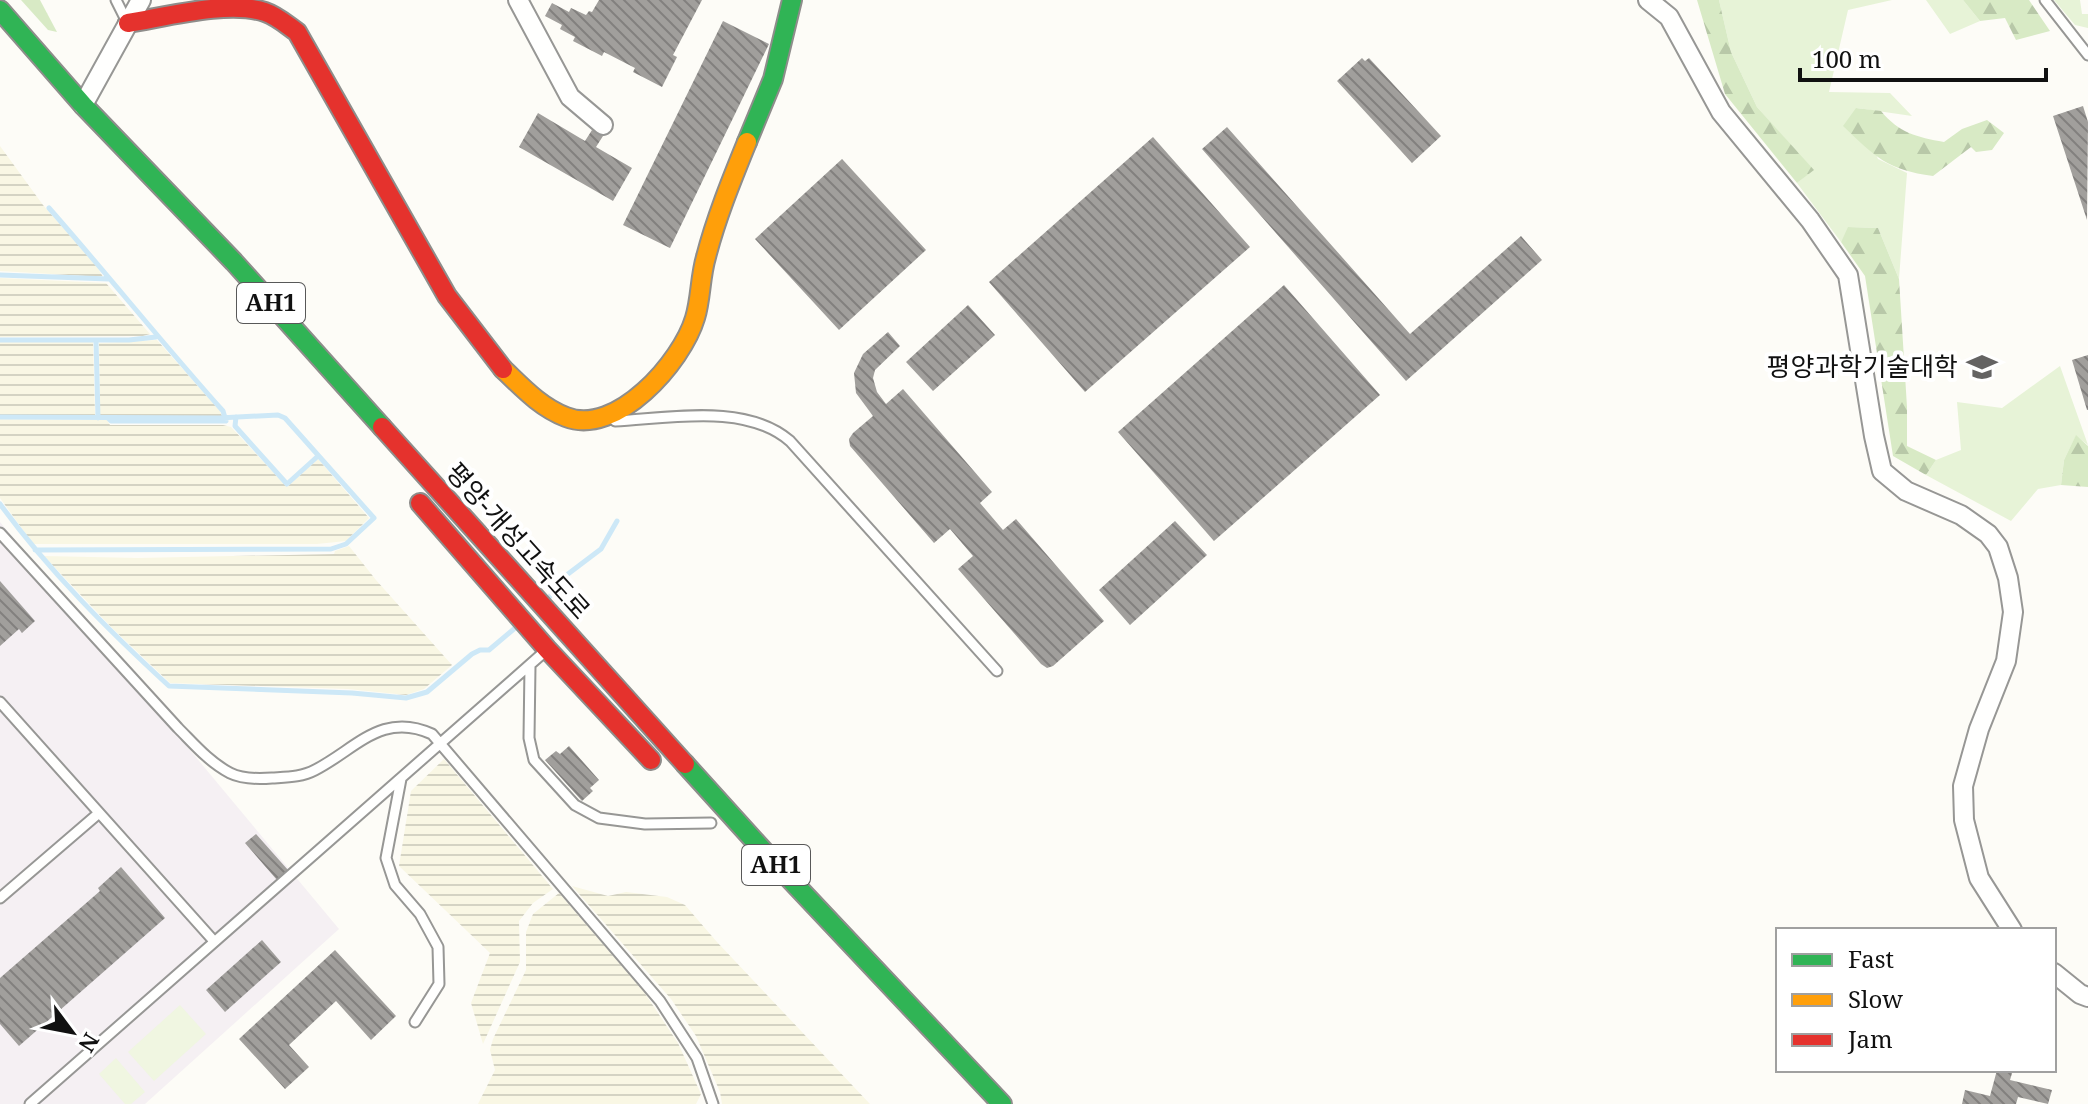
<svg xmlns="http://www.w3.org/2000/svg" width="2088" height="1104" font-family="'Noto Serif','Noto Sans KR',serif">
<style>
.industrial{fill:#f5f0f3}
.farmland{fill:url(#farmland-rules)}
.grass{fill:#e7f3d7}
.forest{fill:url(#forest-firs)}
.pitch{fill:#f0f6e1}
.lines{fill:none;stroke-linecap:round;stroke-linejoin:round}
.stream{stroke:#cde8f7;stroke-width:5}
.building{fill:url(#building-back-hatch)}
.lane-casing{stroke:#979795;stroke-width:13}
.street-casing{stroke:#979795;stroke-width:22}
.fast-casing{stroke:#8e8d8b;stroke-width:22}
.slow-casing{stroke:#8e8d8b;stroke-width:22}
.jam-casing{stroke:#8e8d8b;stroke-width:22}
.lane{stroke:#fffffe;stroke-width:9}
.street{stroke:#fffffe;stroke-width:18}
.fast{stroke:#30b455;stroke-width:18}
.slow{stroke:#ff9f0a;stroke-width:18}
.jam{stroke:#e5322d;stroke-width:18}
.labels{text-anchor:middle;stroke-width:8;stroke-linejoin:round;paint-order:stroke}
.shield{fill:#fff;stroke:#585858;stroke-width:2}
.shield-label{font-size:24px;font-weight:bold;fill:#111}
.poi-label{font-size:26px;fill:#111;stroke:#fff;text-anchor:end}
.street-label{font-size:26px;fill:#111;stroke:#fff}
</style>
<defs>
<pattern id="farmland-rules" width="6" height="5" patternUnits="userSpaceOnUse" patternTransform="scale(2)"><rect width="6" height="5" fill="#f9f7e4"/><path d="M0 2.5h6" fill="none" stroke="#d4d3c3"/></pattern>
<pattern id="forest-firs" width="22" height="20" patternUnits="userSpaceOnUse" patternTransform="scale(2)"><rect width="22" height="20" fill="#d8eac5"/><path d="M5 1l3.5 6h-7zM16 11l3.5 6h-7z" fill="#b8c8a8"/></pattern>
<pattern id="building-back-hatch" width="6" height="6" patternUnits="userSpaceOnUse" patternTransform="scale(2)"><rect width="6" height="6" fill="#a19f9c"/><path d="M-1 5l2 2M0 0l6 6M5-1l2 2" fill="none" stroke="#82807e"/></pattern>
</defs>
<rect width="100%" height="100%" fill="#fdfcf7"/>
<!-- industrial -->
<path class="industrial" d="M0,522L339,929L145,1104H0Z"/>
<!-- farmland -->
<path class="farmland" d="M0,146L43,205L96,265L103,277L0,271Z
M0,278L106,283L150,334L143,336L0,337Z
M157,340L220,411L222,416H100L99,343Z
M0,342H93L95,415H0Z
M0,419L107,420L110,425H223L231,427L287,487L318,459L369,518L346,541L317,544H33L0,498Z
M349,546L376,580L452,665L424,689L406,695L348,689L170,683L112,628L44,556L138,558L334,554L335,551Z
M444,759L553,889L533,903L519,921L520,962L483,1044L471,1003L490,953L399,866L411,791Z
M572,886L608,896L626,892L667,897L685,905L717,942L870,1104H722L720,1092L696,1036L671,999Z
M559,893L644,992L678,1043L701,1094L696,1104H478L495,1070L490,1050L493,1039L526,970V932L533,914Z"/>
<!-- grass -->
<path class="grass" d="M1719,0H1892L1848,10L1829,92L1890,93L1912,116L1857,108L1878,159L1907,173L1899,279L1878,228L1849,227L1841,242L1797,183L1813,170L1757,107L1731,52Z
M1926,0H1963L1980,21L1950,34Z
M2054,0H2080L2082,14H2088V28L2075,25Z
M2060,366L2088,445L2076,436L2064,460L2061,485L2038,489L2011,521L1926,475L1936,460L1961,450L1957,402L2002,408Z"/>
<!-- forest -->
<path class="forest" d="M21,0H40L57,32L48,30Z
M1697,0H1719L1731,52L1757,107L1814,170L1797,183L1725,94Z
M1963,0H2029L2050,31L2016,40L2005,18L1980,21Z
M1856,108L1881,111C1899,133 1917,137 1944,142L1962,129L1987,120L2004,133L1992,150L1976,152L1971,147L1933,176C1888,170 1875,157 1843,126Z
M1848,227L1878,228L1899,279L1907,407V446L1936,460L1926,475L1893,456L1865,276L1841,242Z
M2076,435L2088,446V487L2061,485L2064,460Z"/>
<!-- pitch -->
<path class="pitch" d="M180,1005L206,1034L154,1081L128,1052Z
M116,1058L145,1092L131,1104H125L99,1074Z"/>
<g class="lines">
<!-- stream -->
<path class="stream" d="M49,208C108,275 163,344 223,411L226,421H111L108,418
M0,275L109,279
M0,340H129L156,337
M96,340L98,418
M0,417L219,418L278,415L285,418L374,518L346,544L331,549L35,550
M236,417L235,426L287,484L318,456
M0,504C49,571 108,630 169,686L352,693L406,698L427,692L472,654L480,650H489L515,628
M549,598L560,580L601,549L617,521"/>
</g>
<!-- building -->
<path class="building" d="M599,0H702L673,55L677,57L662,87L633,72L635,68L604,52L602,56L573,41L575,37L560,29L562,25L545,16L552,3L569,12L571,8L586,15L589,11L592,12Z
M723,21L769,44L670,248L623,225Z
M1362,58L1365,61L1369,58L1441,136L1412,163L1337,81Z
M2083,106L2088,122L2087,220L2053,116Z
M538,113L585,141L592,130L603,136L596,147L632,168L613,201L519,147Z
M1227,127L1410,334L1521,236L1542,260L1406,381L1202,149Z
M1153,137L1250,247L1085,392L989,282Z
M842,159L926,250L839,330L755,239Z
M1284,285L1380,395L1214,541L1118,432Z
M968,305L995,335L933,391L906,362Z
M888,332L900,346L875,370L873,378L877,392L886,404L903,389L992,492L980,503L1003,530L1016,519L1104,621L1053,666L1047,668L1041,664L958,569L973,556L950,529L934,543L850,446L849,439L853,433L873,416L856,393L854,373L863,354Z
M2088,355V410H2087L2072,360Z
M1175,521L1207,555L1130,625L1099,590Z
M0,581L35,621L22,633L19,629L0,646Z
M569,746L599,780L590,788L593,791L582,801L545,760L556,751L560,754Z
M256,834L288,870L277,880L245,843Z
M121,867L165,918L19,1046L0,1024V978L100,891L98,888Z
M262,940L281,962L225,1012L206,990Z
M335,950L396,1016L371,1040L336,1001L289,1045L309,1067L285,1089L239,1039Z
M1997,1070H2013L2010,1080L2052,1090L2048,1104L2018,1097L2016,1104H1962L1965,1090L1990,1096Z"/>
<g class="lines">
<!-- lane casing -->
<g class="lane-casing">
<path id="lane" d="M116,0L127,22
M2045,0L2088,55
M615,421C671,418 746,403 790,441L997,671
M0,533L178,728C194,744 209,762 230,773C242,779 259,779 272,778C287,777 302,777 315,770C356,749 382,711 432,734L660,1001L697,1058L713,1104
M530,666L529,738L534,760L575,805L599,818L645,824L711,823
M0,702L213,940
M401,779L386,858L395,885L420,914L438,947L439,984L415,1022
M0,898L99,813
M30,1104L542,654"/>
</g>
<!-- street casing -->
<g class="street-casing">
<path id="street" d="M518,0L570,97L603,125
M1648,0L1669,17L1721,112L1810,220L1848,275L1874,436L1882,471L1906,491L1961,515L1988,534L1998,547L2008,578L2013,612L2006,661L1979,729L1963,786L1964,820L1979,878L2012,930
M83,105L141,0
M2054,973L2080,994L2088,997"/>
</g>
<!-- fast casing -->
<g class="fast-casing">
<path id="fast" d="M0,10L83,105L234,262L382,427
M747,142L773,79L792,0
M685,764L770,858L1002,1104"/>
</g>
<!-- slow casing -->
<g class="slow-casing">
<path id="slow" d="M503,369C522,387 540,407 566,417C616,437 682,362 695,318C701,299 700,277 706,257C716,218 732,179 747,142"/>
</g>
<!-- jam casing -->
<g class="jam-casing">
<path id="jam" d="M128,23C166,17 228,0 265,12C277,16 287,25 297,32L447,296L503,369
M382,427L685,764
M420,503L547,649L651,760"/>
</g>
<!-- lane -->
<use href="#lane" class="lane"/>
<!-- street -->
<use href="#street" class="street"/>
<!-- fast -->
<use href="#fast" class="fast"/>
<!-- slow -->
<use href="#slow" class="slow"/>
<!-- jam -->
<use href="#jam" class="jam"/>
</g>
<!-- icons -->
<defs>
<g id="university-bare" transform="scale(2.4)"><path d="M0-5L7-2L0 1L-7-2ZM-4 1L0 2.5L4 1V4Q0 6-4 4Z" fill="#646362" stroke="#fff" stroke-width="2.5" paint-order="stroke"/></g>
</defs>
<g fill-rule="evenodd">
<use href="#university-bare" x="1982" y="367"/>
</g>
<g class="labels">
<!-- shield labels -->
<g class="shield">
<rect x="237" y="283" width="68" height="40" rx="6"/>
<rect x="742" y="845" width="68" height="40" rx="6"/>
</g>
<g class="shield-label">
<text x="271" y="311">AH1</text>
<text x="776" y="873">AH1</text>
</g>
<!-- poi labels -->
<g class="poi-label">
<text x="1958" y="376">평양과학기술대학</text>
</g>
<!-- street labels -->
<g class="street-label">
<text transform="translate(518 541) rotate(48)" y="9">평양-개성고속도로</text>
</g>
</g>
<!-- legend -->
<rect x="1776" y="928" width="280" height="144" fill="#ffffff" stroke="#a0a0a0" stroke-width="2"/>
<rect x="1792" y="954" width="40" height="12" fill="#30b455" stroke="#a0a0a0" stroke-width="2"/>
<text x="1848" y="968" font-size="24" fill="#111111">Fast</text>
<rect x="1792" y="994" width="40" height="12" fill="#ff9f0a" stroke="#a0a0a0" stroke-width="2"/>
<text x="1848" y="1008" font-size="24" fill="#111111">Slow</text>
<rect x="1792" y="1034" width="40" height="12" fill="#e5322d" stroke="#a0a0a0" stroke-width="2"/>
<text x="1848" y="1048" font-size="24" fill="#111111">Jam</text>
<!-- north arrow -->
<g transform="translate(72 1032) rotate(122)" stroke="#ffffff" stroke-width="6" paint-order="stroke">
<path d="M0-6L14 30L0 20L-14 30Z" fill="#111111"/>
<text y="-12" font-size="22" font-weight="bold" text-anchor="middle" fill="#111111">N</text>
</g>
<!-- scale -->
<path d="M1800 68v12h246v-12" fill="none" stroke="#111111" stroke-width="4"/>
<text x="1812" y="68" font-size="24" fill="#111111" stroke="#ffffff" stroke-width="6" paint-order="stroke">100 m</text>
</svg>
